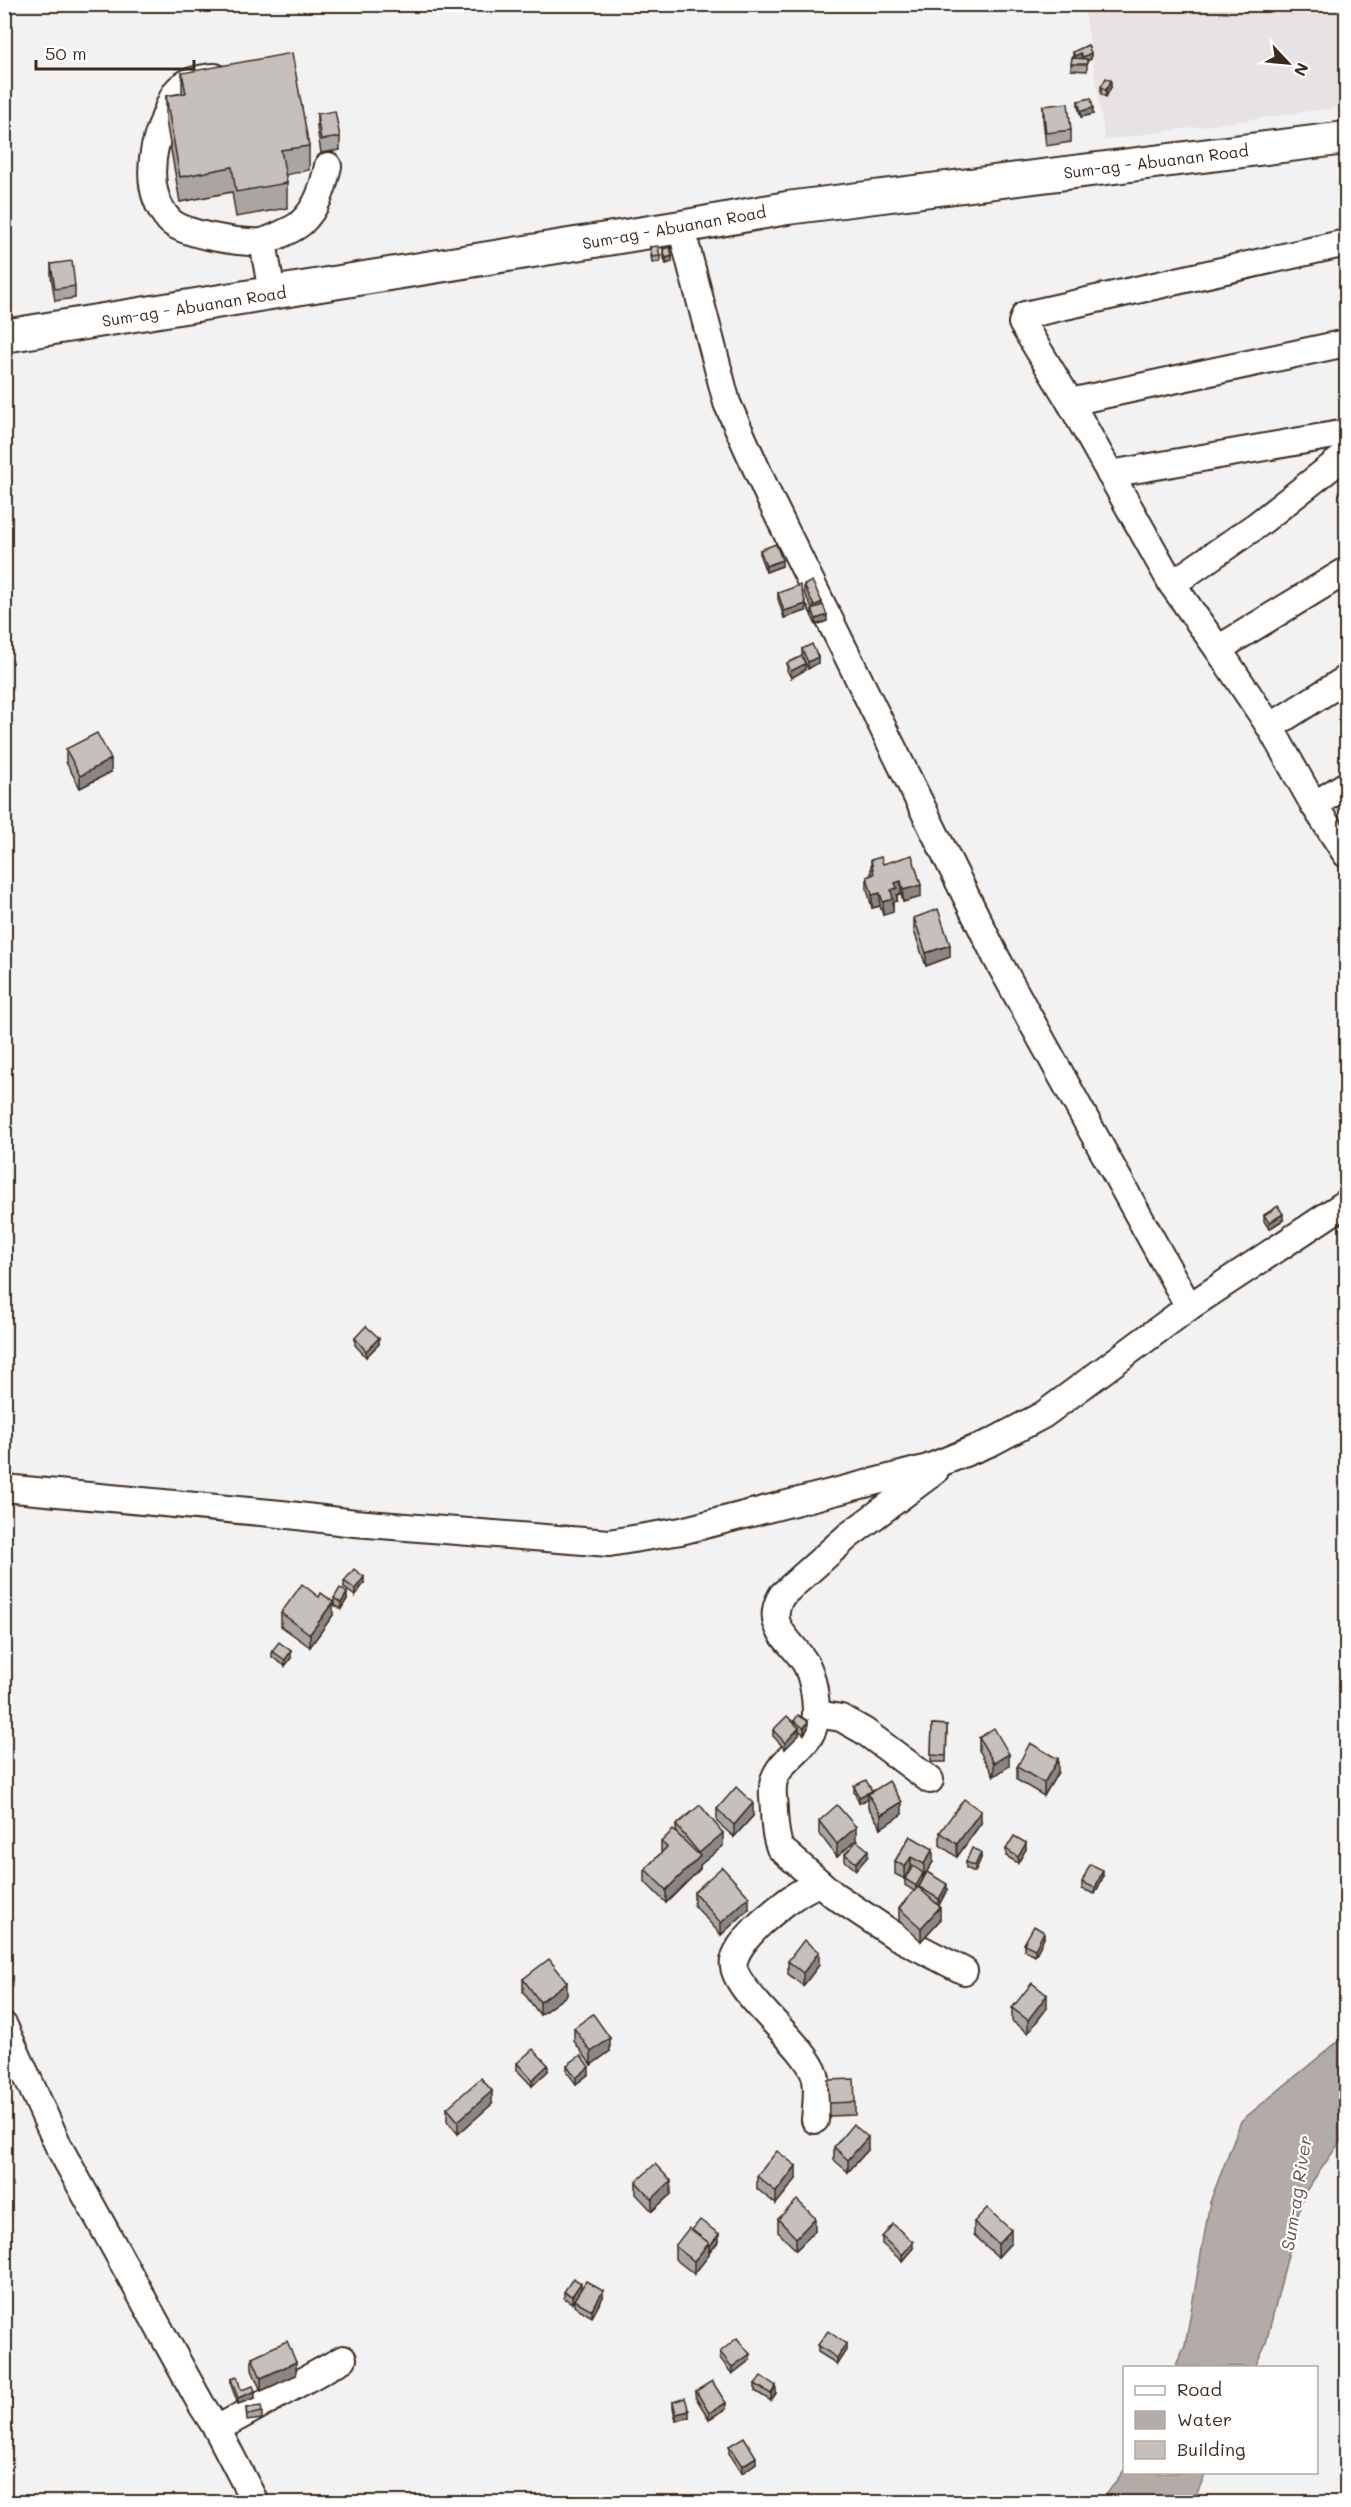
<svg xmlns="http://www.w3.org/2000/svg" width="1351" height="2507" font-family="Mali,sans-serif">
<rect width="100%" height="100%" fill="#f3f2f2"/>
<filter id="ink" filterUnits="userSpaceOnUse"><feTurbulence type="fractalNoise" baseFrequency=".0167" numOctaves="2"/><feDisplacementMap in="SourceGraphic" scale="12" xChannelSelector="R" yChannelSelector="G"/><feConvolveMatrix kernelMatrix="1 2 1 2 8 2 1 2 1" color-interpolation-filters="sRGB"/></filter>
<g filter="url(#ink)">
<polygon fill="#e6e3e2" points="1084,5 1346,5 1346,106 1105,140"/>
<g fill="#b2aba7" stroke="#827770" stroke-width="1.5">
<polygon points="1346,2039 1346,2137 1342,2139 1303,2195 1266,2343 1255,2367 1175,2367 1185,2346 1210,2202 1241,2121 1335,2044"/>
<polygon points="1124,2470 1124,2472 1206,2473 1193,2502 1101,2502"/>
</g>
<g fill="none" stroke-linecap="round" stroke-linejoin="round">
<g stroke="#3b2a1e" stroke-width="30">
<g id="minor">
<path d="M215,77C177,81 176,87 163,122C150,153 145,193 169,220C182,235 241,243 261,242C268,241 296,228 301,223C318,207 323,188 328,166"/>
<polyline points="681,227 727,403 770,499 997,959 1189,1307"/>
<polyline points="263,242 272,293"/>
<polyline points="1346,243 1025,315 1022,323 1070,402 1172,584 1218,649 1270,727 1314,805 1346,854"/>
<polyline points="1070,402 1346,343"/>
<polyline points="1110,474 1346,433"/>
<polyline points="1172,584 1257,525 1346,455"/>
<polyline points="1218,649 1346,571"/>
<polyline points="1270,727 1346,679"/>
<polyline points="1314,805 1346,785"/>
<path d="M935,1471L848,1536L782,1595C762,1628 794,1641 807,1666C813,1679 816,1698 816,1711C817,1747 783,1753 774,1780C771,1791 774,1801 774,1812C775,1825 775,1836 780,1848L834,1895L894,1935L964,1971"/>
<polyline points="4,1488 281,1514 355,1523 609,1543 681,1531 928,1468 992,1442 1043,1415 1189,1307 1346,1203"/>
<polyline points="817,1714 841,1718 864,1731 930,1780"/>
<polyline points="4,2026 59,2147 201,2404 217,2429 255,2502"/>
<path d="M815,2120C816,2106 819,2089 815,2075C805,2043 728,1988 734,1961C737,1947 750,1934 760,1924C778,1908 798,1891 820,1883"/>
<polyline points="217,2429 343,2359"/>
</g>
</g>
<g stroke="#3b2a1e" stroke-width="36">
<polyline id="major" points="4,336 681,227 787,208 1346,138"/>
</g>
<use href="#minor" stroke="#fff" stroke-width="26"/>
<use href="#major" stroke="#fff" stroke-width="32"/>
</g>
<g fill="#aaa5a3" stroke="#3b2a1e" stroke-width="1.5">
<polygon points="1088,45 1091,59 1087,61 1087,71 1071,70 1072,58 1073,59 1073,52"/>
<polygon points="182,73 309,146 309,170 285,175 287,183 287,208 236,217 232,192 180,202 166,121 166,96 182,93"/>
<polygon points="1101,87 1111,87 1106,97 1101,94"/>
<polygon points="1078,101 1093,114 1081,117 1078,107"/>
<polygon points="1043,106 1071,130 1071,142 1046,146 1043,119"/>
<polygon points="317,114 340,137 340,150 321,153 317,127"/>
<polygon points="650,247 660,256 660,262 652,263"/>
<polygon points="663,249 672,262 666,264 663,255"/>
<polygon points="51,264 75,286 75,298 55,301 51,276"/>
<polygon points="760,550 782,566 766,572 760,556"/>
<polygon points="804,585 822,606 827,621 816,625 812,616 812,609 804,592"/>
<polygon points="778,593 806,611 784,618 778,599"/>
<polygon points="802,649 818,663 808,669 802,656"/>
<polygon points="787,663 805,670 791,678 787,670"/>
<polygon points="66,749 111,772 80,788 66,762"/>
<polygon points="871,860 883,864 921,897 903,902 901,893 897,895 897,901 893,902 893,912 883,915 880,906 872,908 867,889 867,877 871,875"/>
<polygon points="914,918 950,957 926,966 914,931"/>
<polygon points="1264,1215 1283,1220 1269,1229 1264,1221"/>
<polygon points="355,1338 379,1344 366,1357 355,1345"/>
<polygon points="344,1581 364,1583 355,1596 344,1588"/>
<polygon points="334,1598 347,1599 341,1609 334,1605"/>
<polygon points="281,1613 333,1615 310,1647 281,1626"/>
<polygon points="272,1651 291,1658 285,1666 272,1657"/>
<polygon points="794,1721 808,1728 804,1734 799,1731 799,1735 785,1749 773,1736 773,1730 794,1723"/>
<polygon points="932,1724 947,1725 946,1762 931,1762"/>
<polygon points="979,1738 1009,1766 994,1776 979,1750"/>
<polygon points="1017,1767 1058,1772 1044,1796 1017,1780"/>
<polygon points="854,1786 872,1792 902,1814 881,1828 868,1807 868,1799 859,1803 854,1792"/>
<polygon points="717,1809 753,1816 734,1837 717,1822"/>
<polygon points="819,1821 856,1840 837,1857 819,1833"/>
<polygon points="981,1823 957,1857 940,1845 940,1832"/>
<polygon points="676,1825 723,1846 700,1865 700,1869 666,1903 645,1882 645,1869 661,1853 661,1842 676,1832"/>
<polygon points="910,1836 933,1862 923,1876 923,1879 918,1887 947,1890 939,1905 936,1903 940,1920 921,1941 899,1921 899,1908 914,1891 905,1885 905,1879 895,1874 895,1861"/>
<polygon points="1006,1849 1026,1849 1018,1863 1006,1856"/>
<polygon points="845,1854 868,1856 856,1870 845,1861"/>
<polygon points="981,1858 975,1872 966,1868 966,1862"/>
<polygon points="1103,1877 1095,1894 1082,1889 1082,1882"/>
<polygon points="694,1892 749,1909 721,1935 694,1905"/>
<polygon points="1044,1938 1035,1956 1024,1950 1024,1944"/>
<polygon points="788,1961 819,1965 803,1986 788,1974"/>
<polygon points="523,1979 567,1995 540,2015 523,1992"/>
<polygon points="1012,2008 1047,2008 1028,2033 1012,2021"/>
<polygon points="574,2028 610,2051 591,2065 574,2041"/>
<polygon points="517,2063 548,2071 532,2086 517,2070"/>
<polygon points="567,2065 589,2074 576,2084 567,2072"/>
<polygon points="828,2080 855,2102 855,2115 829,2116"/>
<polygon points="492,2104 458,2134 447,2121 447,2108"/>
<polygon points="834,2147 868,2150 848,2172 834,2160"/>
<polygon points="757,2176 796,2179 776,2204 757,2189"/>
<polygon points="636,2182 671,2194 652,2211 636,2194"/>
<polygon points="778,2219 815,2231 796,2250 778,2232"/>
<polygon points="974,2222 1011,2243 998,2257 974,2235"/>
<polygon points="692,2230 719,2241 710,2252 709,2252 709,2255 694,2274 675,2259 675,2246"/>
<polygon points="882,2237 913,2248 902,2261 882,2244"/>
<polygon points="581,2289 572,2303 564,2298 564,2292"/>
<polygon points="603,2297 592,2317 574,2306 574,2300"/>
<polygon points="818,2345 846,2350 837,2364 818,2352"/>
<polygon points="720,2352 750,2360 732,2374 720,2358"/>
<polygon points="252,2357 296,2375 261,2391 252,2370"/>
<polygon points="231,2379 241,2390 255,2398 238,2404 231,2385"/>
<polygon points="755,2384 776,2393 771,2401 755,2391"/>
<polygon points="696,2391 726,2409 709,2419 696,2398"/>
<polygon points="673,2402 689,2417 676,2421 673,2408"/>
<polygon points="246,2408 262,2412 262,2419 247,2421"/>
<polygon points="729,2446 756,2463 742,2473 729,2453"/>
</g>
<g fill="#8b8684" stroke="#3b2a1e" stroke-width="1.5">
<polygon points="1081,53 1081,60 1075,63 1075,56"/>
<polygon points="1091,53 1091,59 1083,63 1083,57"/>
<polygon points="1111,81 1111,87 1106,97 1106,90"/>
<polygon points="1093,108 1093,114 1081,117 1081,111"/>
<polygon points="672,256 672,262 666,264 666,258"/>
<polygon points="782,560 782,566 766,572 766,566"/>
<polygon points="822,602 822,608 814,612 814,606"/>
<polygon points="806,604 806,611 784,618 784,611"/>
<polygon points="827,615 827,621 816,625 816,619"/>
<polygon points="818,657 818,663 808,669 808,662"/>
<polygon points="805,664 805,670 791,678 791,671"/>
<polygon points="111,759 111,772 80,788 80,776"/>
<polygon points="901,881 901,893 897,895 897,901 893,902 893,912 883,915 883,902 895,883"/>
<polygon points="921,885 921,897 903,902 903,890"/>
<polygon points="880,893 880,906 872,908 872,895"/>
<polygon points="950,945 950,957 926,966 926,953"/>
<polygon points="1283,1214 1283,1220 1269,1229 1269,1223"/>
<polygon points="379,1338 379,1344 366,1357 366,1351"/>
<polygon points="364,1577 364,1583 355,1596 355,1589"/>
<polygon points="347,1593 347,1599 341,1609 341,1603"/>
<polygon points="333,1602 333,1615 310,1647 310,1634"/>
<polygon points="291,1651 291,1658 285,1666 285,1660"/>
<polygon points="808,1721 808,1728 804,1734 804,1728"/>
<polygon points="799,1728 799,1735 785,1749 785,1743"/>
<polygon points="1009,1754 1009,1766 994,1776 994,1763"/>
<polygon points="1058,1759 1058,1772 1044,1796 1044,1783"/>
<polygon points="872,1791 872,1797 868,1794 868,1799 859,1803 859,1797"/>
<polygon points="902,1802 902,1814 881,1828 881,1815"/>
<polygon points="753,1803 753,1816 734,1837 734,1825"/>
<polygon points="981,1811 981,1823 957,1857 957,1844"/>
<polygon points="856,1827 856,1840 837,1857 837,1844"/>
<polygon points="723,1833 723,1846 700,1865 700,1869 666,1903 666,1890 699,1857 699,1853"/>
<polygon points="1026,1843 1026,1849 1018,1863 1018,1857"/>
<polygon points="933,1849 933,1862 924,1876 924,1864"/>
<polygon points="868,1850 868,1856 856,1870 856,1863"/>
<polygon points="981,1852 981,1858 975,1872 975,1866"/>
<polygon points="911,1857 911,1869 905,1880 905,1867"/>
<polygon points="1103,1870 1103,1877 1095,1894 1095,1888"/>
<polygon points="923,1873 923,1879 916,1892 916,1886"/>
<polygon points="947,1884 947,1890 939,1905 939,1899"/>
<polygon points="749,1897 749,1909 721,1935 721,1923"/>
<polygon points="940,1907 940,1920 921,1941 921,1928"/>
<polygon points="1044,1932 1044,1938 1035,1956 1035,1949"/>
<polygon points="819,1952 819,1965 803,1986 803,1973"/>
<polygon points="567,1982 567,1995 540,2015 540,2002"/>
<polygon points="1047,1995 1047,2008 1028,2033 1028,2020"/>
<polygon points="610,2038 610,2051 591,2065 591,2052"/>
<polygon points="548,2065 548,2071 532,2086 532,2080"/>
<polygon points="589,2067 589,2074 576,2084 576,2078"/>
<polygon points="492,2091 492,2104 458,2134 458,2121"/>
<polygon points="868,2137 868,2150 848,2172 848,2160"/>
<polygon points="796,2166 796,2179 776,2204 776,2192"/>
<polygon points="671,2181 671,2194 652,2211 652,2199"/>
<polygon points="815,2218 815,2231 796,2250 796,2238"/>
<polygon points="1011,2230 1011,2243 998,2257 998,2244"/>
<polygon points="719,2234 719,2241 710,2252 710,2246"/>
<polygon points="913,2242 913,2248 902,2261 902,2255"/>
<polygon points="709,2243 709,2255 694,2274 694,2261"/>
<polygon points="581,2283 581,2289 572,2303 572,2296"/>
<polygon points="603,2291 603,2297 592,2317 592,2310"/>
<polygon points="846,2344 846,2350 837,2364 837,2358"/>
<polygon points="750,2354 750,2360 732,2374 732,2367"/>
<polygon points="296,2362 296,2375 261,2391 261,2378"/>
<polygon points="776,2386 776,2393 771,2401 771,2394"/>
<polygon points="255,2391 255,2398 238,2404 238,2398"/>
<polygon points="726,2403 726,2409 709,2419 709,2413"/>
<polygon points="689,2411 689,2417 676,2421 676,2414"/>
<polygon points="756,2457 756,2463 742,2473 742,2466"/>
</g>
<g fill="#c6c0bd" stroke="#3b2a1e" stroke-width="1.5">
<polygon points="1088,45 1091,53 1083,57 1081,53 1075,56 1073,52"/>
<polygon points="292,53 309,146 281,150 287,183 236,192 232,167 180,177 166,96 186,93 182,73"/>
<polygon points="1072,58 1087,59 1087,64 1071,64"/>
<polygon points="1106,78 1111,81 1106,90 1101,87"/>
<polygon points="1091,98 1093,108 1081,111 1078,101"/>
<polygon points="1068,103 1071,130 1046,133 1043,106"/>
<polygon points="335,111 340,137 321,140 317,114"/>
<polygon points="658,246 660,256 652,257 650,247"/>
<polygon points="670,247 672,256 666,258 663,249"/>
<polygon points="72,261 75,286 55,289 51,264"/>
<polygon points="776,544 782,560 766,566 760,550"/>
<polygon points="812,581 822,602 814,606 804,585"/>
<polygon points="800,585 806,604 784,611 778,593"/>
<polygon points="823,605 827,615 816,619 812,609"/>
<polygon points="812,644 818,657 808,662 802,649"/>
<polygon points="802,656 805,664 791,671 787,663"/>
<polygon points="97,733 111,759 80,776 66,749"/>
<polygon points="912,855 921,885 903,890 901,881 895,883 897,888 891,890 893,899 883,902 880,893 872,895 867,877 874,874 871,860 881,857 883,864"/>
<polygon points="938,909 950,945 926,953 914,918"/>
<polygon points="1278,1206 1283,1214 1269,1223 1264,1215"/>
<polygon points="366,1326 379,1338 366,1351 355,1338"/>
<polygon points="354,1569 364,1577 355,1589 344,1581"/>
<polygon points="302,1584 319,1597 321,1593 333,1602 310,1634 281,1613"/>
<polygon points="340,1588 347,1593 341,1603 334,1598"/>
<polygon points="279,1642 291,1651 285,1660 272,1651"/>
<polygon points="798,1715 808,1721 804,1728 794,1721"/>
<polygon points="787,1716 799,1728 785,1743 773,1730"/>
<polygon points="932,1724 947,1725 946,1756 931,1755"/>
<polygon points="994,1728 1009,1754 994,1763 979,1738"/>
<polygon points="1030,1743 1058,1759 1044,1783 1017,1767"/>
<polygon points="866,1780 872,1791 859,1797 854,1786"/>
<polygon points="889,1781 902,1802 881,1815 868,1794"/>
<polygon points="736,1787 753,1803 734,1825 717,1809"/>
<polygon points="964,1799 981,1811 957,1844 940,1832"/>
<polygon points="700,1805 723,1833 699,1853 676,1825"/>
<polygon points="837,1805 856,1827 837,1844 819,1821"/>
<polygon points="673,1830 700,1856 666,1890 645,1869 667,1847 661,1842"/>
<polygon points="910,1836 933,1849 924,1864 911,1857 905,1867 895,1861"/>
<polygon points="1014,1836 1026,1843 1018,1857 1006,1849"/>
<polygon points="857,1841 868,1850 856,1863 845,1854"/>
<polygon points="972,1848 981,1852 975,1866 966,1862"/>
<polygon points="1090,1864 1103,1870 1095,1888 1082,1882"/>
<polygon points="913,1866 923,1873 916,1886 905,1879"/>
<polygon points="722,1867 749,1897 721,1923 694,1892"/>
<polygon points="927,1872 947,1884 939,1899 919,1887"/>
<polygon points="918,1887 940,1907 921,1928 899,1908"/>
<polygon points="1034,1926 1044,1932 1035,1949 1024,1944"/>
<polygon points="804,1940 819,1952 803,1973 788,1961"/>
<polygon points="549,1959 567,1982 540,2002 523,1979"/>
<polygon points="1032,1983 1047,1995 1028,2020 1012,2008"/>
<polygon points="593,2014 610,2038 591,2052 574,2028"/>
<polygon points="533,2049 548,2065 532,2080 517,2063"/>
<polygon points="581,2055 589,2067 576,2078 567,2065"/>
<polygon points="481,2078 492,2091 458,2121 447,2108"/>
<polygon points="854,2079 855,2102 829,2103 828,2080"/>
<polygon points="853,2124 868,2137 848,2160 834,2147"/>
<polygon points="777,2151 796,2166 776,2192 757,2176"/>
<polygon points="655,2164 671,2181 652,2199 636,2182"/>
<polygon points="797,2200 815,2218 796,2238 778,2219"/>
<polygon points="987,2208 1011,2230 998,2244 974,2222"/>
<polygon points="700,2220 719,2234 710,2246 709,2245 709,2243 692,2230"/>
<polygon points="893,2224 913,2242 902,2255 882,2237"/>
<polygon points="689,2228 709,2243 694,2261 675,2246"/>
<polygon points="573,2278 581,2283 572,2296 564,2292"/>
<polygon points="586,2281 603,2291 592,2310 574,2300"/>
<polygon points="828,2331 846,2344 837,2358 818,2345"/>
<polygon points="737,2338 750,2354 732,2367 720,2352"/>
<polygon points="287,2341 296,2362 261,2378 252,2357"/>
<polygon points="761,2376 776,2386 771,2394 755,2384"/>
<polygon points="237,2377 241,2390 253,2386 255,2391 238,2398 231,2379"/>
<polygon points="712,2381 726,2403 709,2413 696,2391"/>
<polygon points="685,2398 689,2411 676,2414 673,2402"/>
<polygon points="261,2406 262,2412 247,2415 246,2408"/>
<polygon points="744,2437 756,2457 742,2466 729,2446"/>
</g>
</g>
<g text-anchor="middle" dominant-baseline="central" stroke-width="4.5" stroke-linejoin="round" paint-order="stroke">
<g font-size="16" fill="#3b2a1e" stroke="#fff">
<text transform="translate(1156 161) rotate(-7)">Sum-ag - Abuanan Road</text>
<text transform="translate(674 227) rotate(-10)">Sum-ag - Abuanan Road</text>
<text transform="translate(194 306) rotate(-9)">Sum-ag - Abuanan Road</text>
</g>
<g font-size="18" font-style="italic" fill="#65574e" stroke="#fff">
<text transform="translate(1296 2193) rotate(-81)">Sum-ag River</text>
</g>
</g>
<rect width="1351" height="2507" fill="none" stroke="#fff" stroke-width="24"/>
<rect x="12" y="12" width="1327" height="2483" fill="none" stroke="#3b2a1e" stroke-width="2" filter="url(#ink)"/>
<rect x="1123" y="2366" width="195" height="108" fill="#ffffff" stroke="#b1aaa5" stroke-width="1.5"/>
<rect x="1135" y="2386" width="30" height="9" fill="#ffffff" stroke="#b1aaa5" stroke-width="1.5"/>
<text x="1177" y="2396" font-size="18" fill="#3b2a1e">Road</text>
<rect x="1135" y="2411" width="30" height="18" fill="#b2aba7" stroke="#b1aaa5" stroke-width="1.5"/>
<text x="1177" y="2426" font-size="18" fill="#3b2a1e">Water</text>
<rect x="1135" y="2441" width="30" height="18" fill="#c6c0bd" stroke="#b1aaa5" stroke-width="1.5"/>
<text x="1177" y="2456" font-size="18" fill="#3b2a1e">Building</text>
<g transform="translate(1288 63) rotate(116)" stroke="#ffffff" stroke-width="4.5" paint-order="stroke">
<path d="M0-4.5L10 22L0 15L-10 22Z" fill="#3b2a1e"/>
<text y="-9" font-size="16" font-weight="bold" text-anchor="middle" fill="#3b2a1e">N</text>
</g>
<path d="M36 60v9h158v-9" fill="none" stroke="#3b2a1e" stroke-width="3"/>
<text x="45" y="60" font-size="18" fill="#3b2a1e" stroke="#ffffff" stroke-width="4.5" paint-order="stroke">50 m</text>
</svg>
